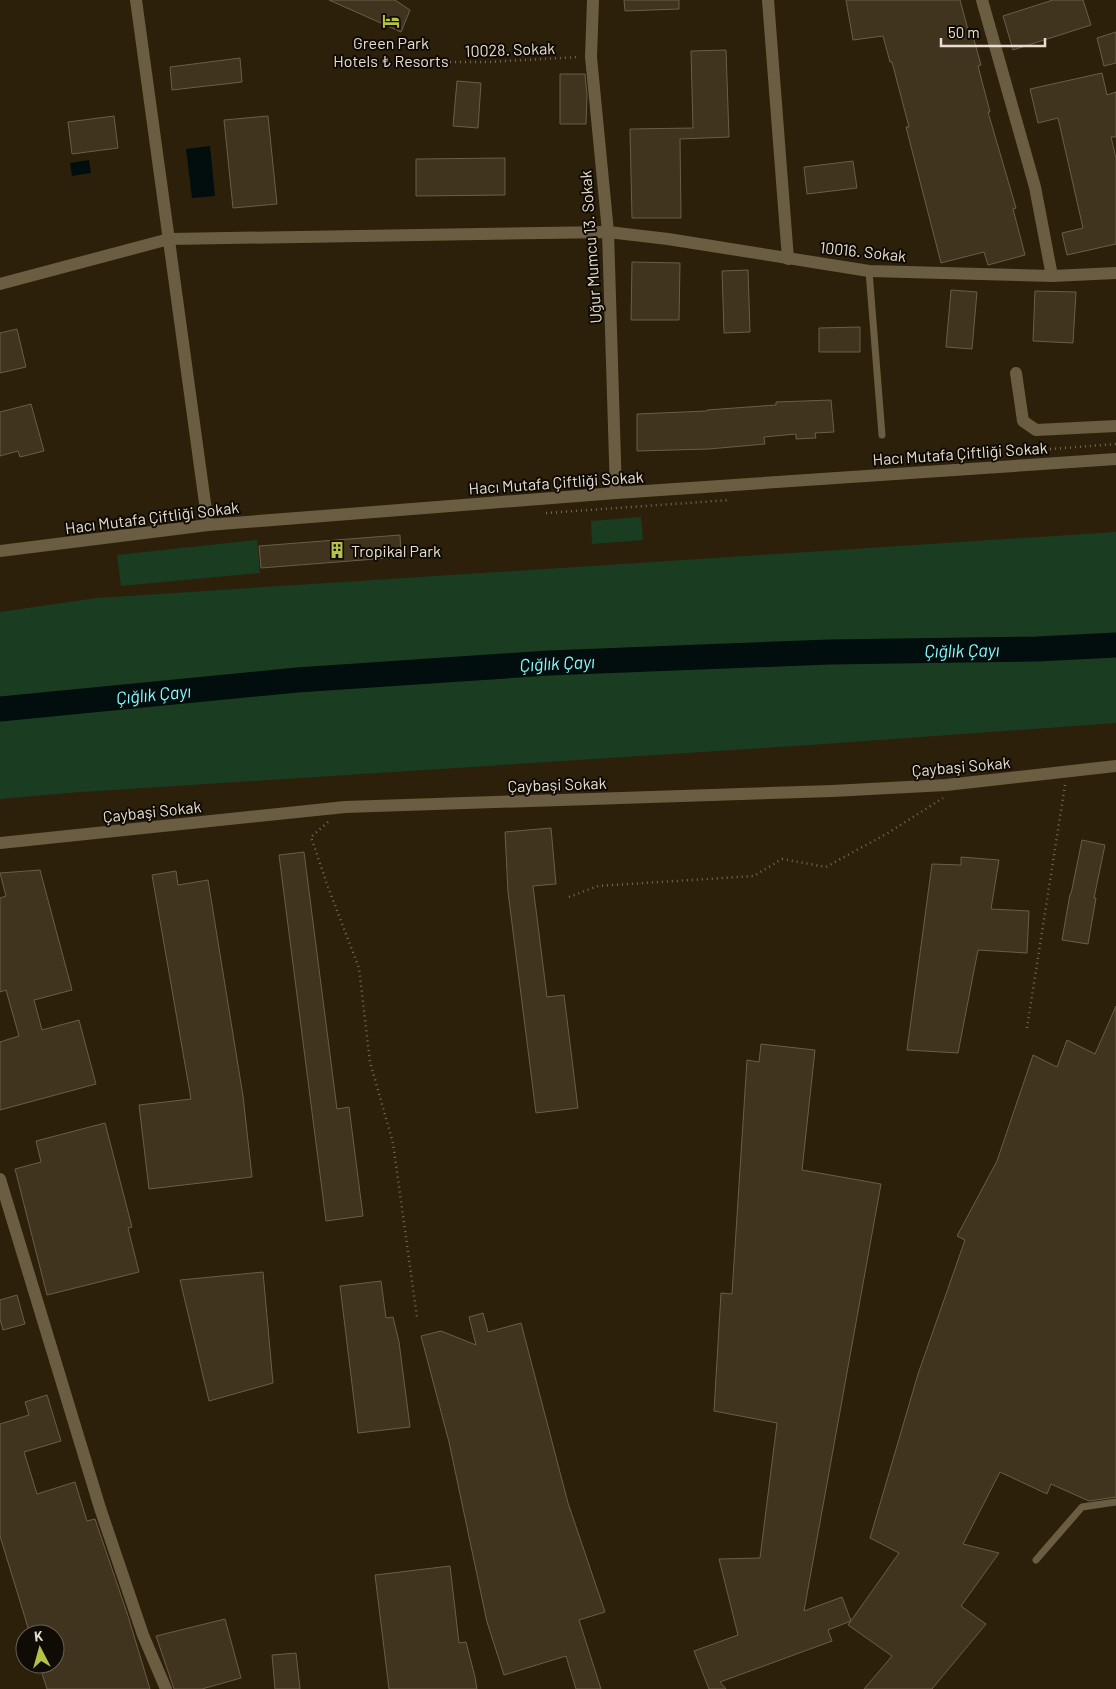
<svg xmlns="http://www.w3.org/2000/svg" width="1116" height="1689" font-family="Barlow,sans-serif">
<rect width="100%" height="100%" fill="#2c200a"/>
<g fill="#1a3d22">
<polygon points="641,517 643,540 592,544 591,521"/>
<polygon points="1116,532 1116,723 810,745 67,793 0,799 0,612 97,598"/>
<polygon points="257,540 260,573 121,586 117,555"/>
</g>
<g fill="#020d0d">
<polygon points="210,146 215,196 192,198 186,149"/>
<polygon points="89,160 91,173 72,176 70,163"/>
</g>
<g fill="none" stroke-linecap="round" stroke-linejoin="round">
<path stroke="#020d0d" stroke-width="25" id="s1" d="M0,709L297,680L549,663L829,652L1037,649L1116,645"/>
</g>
<g fill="#41341f" stroke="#6b5d46">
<polygon points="329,0 395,0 410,10 401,32"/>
<polygon points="624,0 679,0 679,9 625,11"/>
<polygon points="846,0 960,0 970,37 973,36 981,65 978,66 990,112 988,112 1016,208 1013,209 1025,255 988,265 984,252 941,263 906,127 909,127 892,62 890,62 883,36 853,40"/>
<polygon points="1053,0 1083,0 1091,25 1013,50 1003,16"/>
<polygon points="1116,32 1116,63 1104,66 1097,38"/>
<polygon points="726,50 729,137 680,139 681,218 632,218 630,129 693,128 691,51"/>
<polygon points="240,58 242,82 172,90 170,67"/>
<polygon points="1102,73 1107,95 1116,92 1116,137 1111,137 1116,158 1116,244 1067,255 1062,233 1083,228 1058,118 1038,123 1030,89"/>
<polygon points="560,74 585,74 587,95 586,124 560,124"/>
<polygon points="457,81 481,83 478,128 453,126"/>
<polygon points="114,116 118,148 72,154 68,122"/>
<polygon points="268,116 277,204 233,208 224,120"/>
<polygon points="505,158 505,195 416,196 416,159"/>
<polygon points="853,161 857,188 807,194 804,167"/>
<polygon points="632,262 680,263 679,320 631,320"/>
<polygon points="748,270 750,332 724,333 722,271"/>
<polygon points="951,290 977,292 972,349 946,347"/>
<polygon points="1035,291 1076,292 1073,343 1033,341"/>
<polygon points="860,327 860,352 819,352 819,328"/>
<polygon points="17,329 26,367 0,373 0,333"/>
<polygon points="831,400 834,432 815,433 816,438 796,439 796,434 764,437 765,444 709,449 637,451 637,414 707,411 707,410 776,405 776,402"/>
<polygon points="31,404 44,451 20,457 18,451 0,456 0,412"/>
<polygon points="400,535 401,557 261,568 259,546"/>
<polygon points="551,828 556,884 533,886 547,997 564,995 578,1108 536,1113 508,892 505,832"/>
<polygon points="1082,840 1105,845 1094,898 1096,898 1088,944 1062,940 1070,894 1071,894"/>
<polygon points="304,852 337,1109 349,1107 363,1216 326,1221 279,855"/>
<polygon points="961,857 999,860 991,909 1029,911 1027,953 978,950 958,1053 907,1050 932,864 961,865"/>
<polygon points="40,870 72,990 34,1000 42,1030 79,1020 96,1084 0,1110 0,1042 19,1036 6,990 0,992 0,898 6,896 0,873"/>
<polygon points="176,871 178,885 208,880 243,1096 252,1177 149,1189 139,1105 191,1099 152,875"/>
<polygon points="1116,1006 1116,1497 1089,1501 1051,1484 1047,1494 1000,1472 963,1544 999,1553 961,1606 986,1624 932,1689 864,1689 892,1656 848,1625 899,1553 870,1538 918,1374 965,1240 957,1236 997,1161 1033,1055 1057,1067 1067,1040 1095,1054"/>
<polygon points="761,1044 815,1050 802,1170 881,1184 804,1611 842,1597 851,1621 828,1630 832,1641 720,1682 726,1689 709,1689 694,1651 738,1635 719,1559 760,1558 777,1423 714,1411 721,1293 732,1294 747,1060 759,1062"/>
<polygon points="105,1123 132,1227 128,1228 139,1272 47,1295 15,1169 41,1162 36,1141"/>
<polygon points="263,1272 273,1383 209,1401 180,1280"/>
<polygon points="381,1281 386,1318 393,1317 399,1342 410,1427 358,1433 340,1286"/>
<polygon points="17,1295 25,1324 3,1330 0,1319 0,1300"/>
<polygon points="483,1313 488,1332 521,1323 568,1503 605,1612 579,1620 601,1689 576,1689 566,1656 504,1675 487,1622 449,1442 421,1336 441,1331 476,1345 469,1317"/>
<polygon points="47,1395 61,1441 24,1452 37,1494 75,1482 87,1521 95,1519 128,1616 150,1689 47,1689 39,1664 55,1664 55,1634 30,1634 0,1536 0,1424 29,1415 25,1402"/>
<polygon points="450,1566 459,1643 466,1642 475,1677 477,1689 389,1689 375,1575"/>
<polygon points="225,1619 241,1678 202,1689 174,1689 156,1636"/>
<polygon points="296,1653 300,1689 275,1689 272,1655"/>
</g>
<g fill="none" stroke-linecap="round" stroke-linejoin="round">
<g stroke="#756a58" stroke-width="2.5" stroke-dasharray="1 4" stroke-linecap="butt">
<polyline points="430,62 489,62 578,57"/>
<polyline points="1050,449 1116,444"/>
<polyline points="546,513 730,500"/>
<polyline points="328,822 311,837 328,887 359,968 370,1062 393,1143 417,1317"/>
<polyline points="569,897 598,886 754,876 782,859 826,867 888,833 943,798"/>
<polyline points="1027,1028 1065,785"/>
</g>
<g stroke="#6b5d42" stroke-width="7">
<polyline points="869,271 882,435"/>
<polyline points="1036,1560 1082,1507 1116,1502"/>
</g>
<g stroke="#6b5d42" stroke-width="12">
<polyline points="136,0 208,525"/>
<polyline points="593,0 591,57 608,232 616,493"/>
<polyline points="768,0 788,259"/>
<polyline points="982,0 1035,187 1052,276"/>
<polyline points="0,284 169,239 608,232 668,239 869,271 1052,276 1116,273"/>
<polyline points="1016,373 1023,421 1036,430 1116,426"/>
<polyline points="0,843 345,807 832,791 946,785 1116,766"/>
<polyline points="0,1179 100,1508 143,1635 166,1689"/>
</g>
<polyline stroke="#6b5d42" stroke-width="12" points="0,551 208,525 616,493 1116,459"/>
</g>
<defs>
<g id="hotel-bare" transform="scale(1.35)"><path d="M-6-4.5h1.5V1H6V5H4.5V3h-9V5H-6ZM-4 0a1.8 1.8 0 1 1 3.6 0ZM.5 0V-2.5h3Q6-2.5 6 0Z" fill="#b6c148" stroke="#100b04" stroke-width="2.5" paint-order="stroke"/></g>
<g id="building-bare" transform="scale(1.35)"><path d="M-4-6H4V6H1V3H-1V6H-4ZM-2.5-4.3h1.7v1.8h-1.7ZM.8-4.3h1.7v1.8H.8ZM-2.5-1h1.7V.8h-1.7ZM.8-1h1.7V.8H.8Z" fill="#b6c148" stroke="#100b04" stroke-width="2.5" paint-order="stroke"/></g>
</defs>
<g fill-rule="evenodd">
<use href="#hotel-bare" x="391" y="21"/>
<use href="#building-bare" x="337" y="550"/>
</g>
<g text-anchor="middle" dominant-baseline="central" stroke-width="4" stroke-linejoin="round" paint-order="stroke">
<g font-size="16" fill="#e6ded1" stroke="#100b04">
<text x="391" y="42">Green Park<tspan x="391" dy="18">Hotels ₺ Resorts</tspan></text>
<text x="351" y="550" text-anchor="start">Tropikal Park</text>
</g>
<g font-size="16" fill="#e6ded1" stroke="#100b04">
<text transform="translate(510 49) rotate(-2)">10028. Sokak</text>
<text transform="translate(590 247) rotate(-94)">Uğur Mumcu 13. Sokak</text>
<text transform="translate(863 251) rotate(6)">10016. Sokak</text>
<text transform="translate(960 453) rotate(-4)">Hacı Mutafa Çiftliği Sokak</text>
<text transform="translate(556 482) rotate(-4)">Hacı Mutafa Çiftliği Sokak</text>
<text transform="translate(152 517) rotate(-7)">Hacı Mutafa Çiftliği Sokak</text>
<text transform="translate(961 766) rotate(-5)">Çaybaşi Sokak</text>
<text transform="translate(557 784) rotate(-2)">Çaybaşi Sokak</text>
<text transform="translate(152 811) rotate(-6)">Çaybaşi Sokak</text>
</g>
<g font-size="18" font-style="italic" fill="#8afafe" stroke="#100b04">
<text stroke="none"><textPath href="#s1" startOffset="964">Çığlık Çayı</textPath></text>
<text stroke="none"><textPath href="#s1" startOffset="559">Çığlık Çayı</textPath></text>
<text stroke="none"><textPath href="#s1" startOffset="154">Çığlık Çayı</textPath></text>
</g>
</g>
<g transform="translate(40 1649) rotate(354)"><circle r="24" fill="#100b04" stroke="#665f56"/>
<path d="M0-4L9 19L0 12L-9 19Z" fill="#b6c148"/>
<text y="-8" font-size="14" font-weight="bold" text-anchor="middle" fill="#e6ded1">K</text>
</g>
<path d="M941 38v8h104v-8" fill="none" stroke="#e6ded1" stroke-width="2.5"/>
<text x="948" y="38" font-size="15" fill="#e6ded1" stroke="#100b04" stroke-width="4" paint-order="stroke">50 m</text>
</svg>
